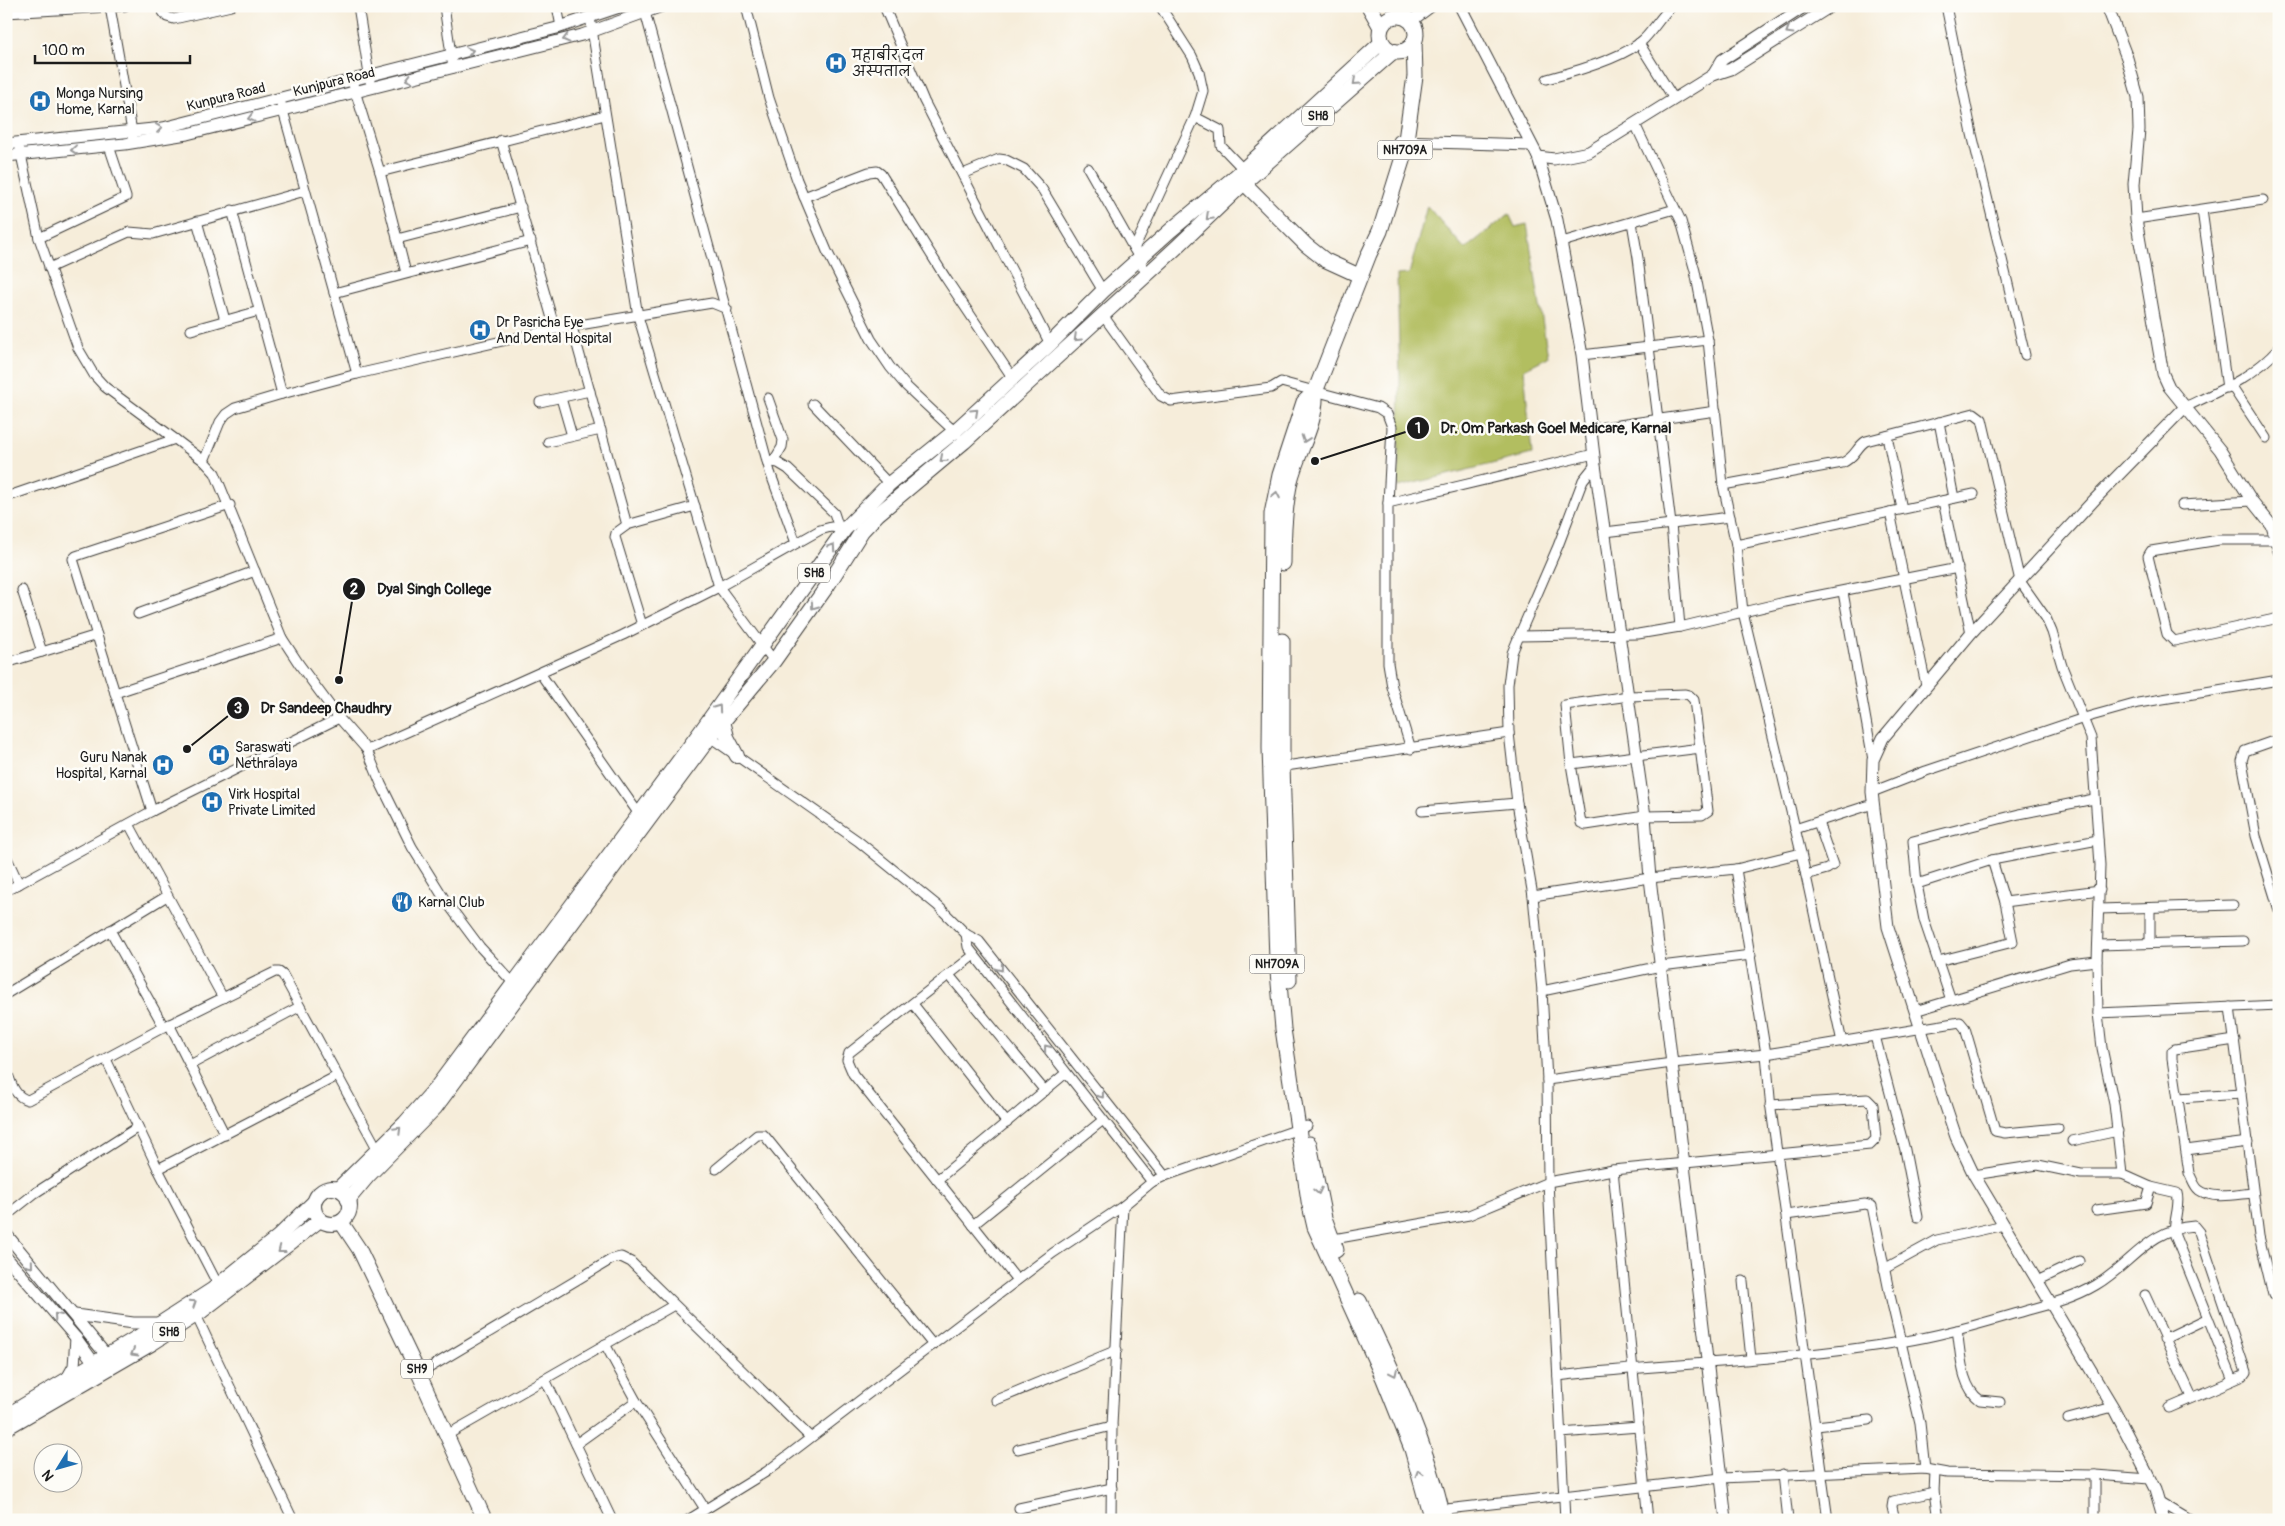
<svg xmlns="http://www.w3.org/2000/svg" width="2285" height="1526" font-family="Pangolin,'Playpen Sans Deva',sans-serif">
<rect width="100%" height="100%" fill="#fdfcf7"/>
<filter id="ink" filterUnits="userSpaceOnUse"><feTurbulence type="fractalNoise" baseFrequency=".02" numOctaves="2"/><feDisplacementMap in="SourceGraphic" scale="10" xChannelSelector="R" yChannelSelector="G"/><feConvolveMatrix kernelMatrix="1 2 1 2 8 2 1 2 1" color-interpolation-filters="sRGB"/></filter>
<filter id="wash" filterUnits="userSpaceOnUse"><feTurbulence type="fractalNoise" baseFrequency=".0096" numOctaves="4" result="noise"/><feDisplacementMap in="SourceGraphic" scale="20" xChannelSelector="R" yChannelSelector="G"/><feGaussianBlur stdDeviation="1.12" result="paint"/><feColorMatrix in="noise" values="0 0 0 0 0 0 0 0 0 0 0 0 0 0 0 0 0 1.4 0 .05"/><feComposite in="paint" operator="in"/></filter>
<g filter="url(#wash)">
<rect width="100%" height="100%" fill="#f6edda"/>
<polygon fill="#b2be60" stroke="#676d3e" points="1427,206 1465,249 1509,214 1515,227 1527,224 1548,357 1524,369 1532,454 1398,487 1400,379 1397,275 1409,274"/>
</g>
<g filter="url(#ink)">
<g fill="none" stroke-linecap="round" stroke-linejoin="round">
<g stroke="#3d3b38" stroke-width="11">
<g id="minor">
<polyline points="163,6 163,12 167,17 174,19 231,6"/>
<polyline points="358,6 370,81"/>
<polyline points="444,6 453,68"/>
<polyline points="557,6 561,27"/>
<polyline points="746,6 769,98 797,180 827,251 871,339 890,367 906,386 957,434"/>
<polyline points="884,6 924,101 1050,344"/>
<polyline points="1946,6 1972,134 2025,355"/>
<polyline points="110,7 133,137"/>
<polyline points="645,12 770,472 796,543"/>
<polyline points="6,13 125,6"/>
<polyline points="590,17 638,316 719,587 774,661"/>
<polyline points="1639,43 1674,99"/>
<path d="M1547,79C1574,72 1625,58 1644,39C1654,29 1661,16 1672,6"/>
<polyline points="352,81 380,172 406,273"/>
<polyline points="280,100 357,374"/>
<polyline points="1195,117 1220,130 1221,146 1243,169"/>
<polyline points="1635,124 1681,221 1695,271 1708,340 1723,485 1736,545 1743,612 1801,853 1842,1042"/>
<polyline points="501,140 555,329"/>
<polyline points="20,150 39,238 78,348 94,375 105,387 175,439 204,461 215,473 282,638 299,664 339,718 367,750 381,784 412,847 445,900 480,947 516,986"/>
<polyline points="1088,168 1139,258 1146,274"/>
<polyline points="380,172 605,115"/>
<polyline points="963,174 999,159 1006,160 1024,169 1042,189 1103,291"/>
<polyline points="804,197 869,172 877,171 881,174 945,277 1012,377"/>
<polyline points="232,210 282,394"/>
<polyline points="2202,210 2227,388"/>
<polyline points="2136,219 2263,200"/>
<polyline points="197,221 225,320"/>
<polyline points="1632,222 1638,258 1671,524 1680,627"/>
<polyline points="39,238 126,197 109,146"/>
<polyline points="397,239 521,207"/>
<polyline points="1562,242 1675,209"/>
<polyline points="1134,249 1195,117 1203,91 1199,72 1192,56 1160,6"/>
<polyline points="49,268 129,232 153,234 305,191"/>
<polyline points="334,293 531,241"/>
<polyline points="1102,314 1161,396 1171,401 1271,388 1281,382 1378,408 1387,414 1392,427 1388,503 1388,663 1392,687 1411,749"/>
<polyline points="572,327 627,525"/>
<polyline points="191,330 259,311"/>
<polyline points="1582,355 1708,340"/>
<polyline points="2231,385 2266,438"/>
<polyline points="561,398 572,436"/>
<polyline points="768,398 783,440 782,447 773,462"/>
<polyline points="540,402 590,391"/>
<polyline points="813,404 889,484"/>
<path d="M2185,407C2219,391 2254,377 2279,348"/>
<polyline points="1939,422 1954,498"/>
<polyline points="1591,429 1716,411"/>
<polyline points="1887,436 1902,509"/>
<polyline points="548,442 601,430"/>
<polyline points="204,461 220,422 226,414 235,408 282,394 357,374 555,329 712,303 727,309"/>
<polyline points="767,461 778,463 788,469 834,513 839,528"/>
<path d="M1723,485L1842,463C1856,457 1856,447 1866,441L1974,413L1982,419L2020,581L2046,618L2052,632L2062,666L2091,738L2100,865L2097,961L2098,1013L2102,1048L2114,1104L2122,1174"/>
<polyline points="6,497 175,439"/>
<polyline points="1943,501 1971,633"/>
<polyline points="1388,503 1594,454"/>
<polyline points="2182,505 2252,501"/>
<polyline points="1890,512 1926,685"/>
<polyline points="1605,532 1730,517"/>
<polyline points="2277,540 2219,540 2151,551 2148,556 2167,634 2174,641 2279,618"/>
<polyline points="1736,545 1974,494"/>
<polyline points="22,590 42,652"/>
<polyline points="1843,592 1873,760"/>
<polyline points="138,614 255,571"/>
<polyline points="642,625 615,537 616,533 627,525 695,506"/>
<polyline points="1519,636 1638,634 1680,627 1785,602 1958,568"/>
<polyline points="6,663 97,635"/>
<polyline points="540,673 641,817"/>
<polyline points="115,693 282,638"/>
<polygon points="1685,694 1689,695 1694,700 1708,811 1702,815 1645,816 1586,825 1581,823 1571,764 1565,705 1629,696"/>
<polyline points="707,735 858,841 938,906 966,934 979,941 1165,1176"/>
<polyline points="2279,739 2245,751 2242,761 2256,836 2279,910"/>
<polyline points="367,750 623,635 719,587 820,530 831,527 845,529"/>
<polyline points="1571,764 1701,748"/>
<polyline points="1279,767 1509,733"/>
<polyline points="1872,792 1926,771 2084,718 2138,703 2279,680"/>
<polyline points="152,811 73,559 76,556 230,505"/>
<polyline points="1422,811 1517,803"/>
<polyline points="129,824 223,998"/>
<polyline points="1795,829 1873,804"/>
<polyline points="6,856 19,884"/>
<polyline points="1736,869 1766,1054 1771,1109 1828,1520"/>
<polyline points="1806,875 1827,869 1833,865 1818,822"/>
<polyline points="1917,884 1992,860 2098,840"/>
<polyline points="6,891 152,811 339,718"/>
<polyline points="1533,896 1650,878 1736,869 1801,853"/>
<polyline points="2005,902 2100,890"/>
<polyline points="2099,909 2233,905"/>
<polyline points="2150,909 2150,943"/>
<polyline points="110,930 164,1027"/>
<polyline points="966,934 968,947 1152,1182"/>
<polyline points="2098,945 2243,941"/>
<polyline points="974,955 849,1053 847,1060 853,1074 1017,1280"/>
<polyline points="1938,961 2013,942 2005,902 1992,860"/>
<polyline points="949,975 1045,1091"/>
<polyline points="1542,991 1661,966 1751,955"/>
<polyline points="6,994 167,896"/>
<polyline points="1951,1000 1924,920 1917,884 1913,841 2019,814 2094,799"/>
<polyline points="913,1004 1007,1123"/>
<polyline points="2230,1007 2259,1236 2273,1295"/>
<polyline points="1915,1011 2070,964 2097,961"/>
<polyline points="2098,1013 2279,1005"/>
<polyline points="169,1024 225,1135"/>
<polyline points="1875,1036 1905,1150 1918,1217"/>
<path d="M2235,1040L2175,1049L2172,1051V1059L2189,1173C2192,1178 2194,1186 2199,1190C2213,1200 2237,1194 2253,1193"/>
<polyline points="106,1059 158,1169 218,1285"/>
<polyline points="190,1065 299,1007"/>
<path d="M6,1069C11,1082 14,1097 28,1100L164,1027L275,972H279L283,975L378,1150"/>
<polyline points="1547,1080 1672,1063 1766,1054 1960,1022 1965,1028 1995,1131 2005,1133 2058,1128"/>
<polyline points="2178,1098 2241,1094"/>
<polyline points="2072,1141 2118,1131"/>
<polyline points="2186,1150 2248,1142"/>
<polyline points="158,1169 337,1076"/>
<polyline points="716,1169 757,1135 764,1135 933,1345"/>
<polyline points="1613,1170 1648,1520"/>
<path d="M1974,1175L2038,1165L2081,1174H2122L2151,1187L2177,1193C2181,1206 2172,1222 2175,1236L2233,1380"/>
<polyline points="937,1180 1066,1073"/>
<polyline points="2096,1210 2146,1203 2151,1187"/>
<polyline points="1786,1215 1865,1204 1872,1206 1889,1291 1920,1423 1925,1469"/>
<polyline points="6,1216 35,1193 138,1127"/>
<polyline points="973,1225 1103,1120"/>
<polyline points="1328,1240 1469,1215 1548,1182 1613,1170 1870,1145 1876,1139 1873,1105 1867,1099 1770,1105"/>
<polyline points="1884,1269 1937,1240 2004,1225"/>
<polyline points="1743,1281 1751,1359"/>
<polyline points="2037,1281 2079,1261"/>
<polyline points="2145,1295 2192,1397"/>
<polyline points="196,1315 293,1520"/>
<path d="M1957,1330C1961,1352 1960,1386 1980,1400L2000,1402"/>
<polyline points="2164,1339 2208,1318"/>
<polyline points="419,1374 612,1259 621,1257 631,1262 810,1437"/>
<path d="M1558,1376C1672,1363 1787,1361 1900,1342C1945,1335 1989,1321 2032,1309C2054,1303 2076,1297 2096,1285C2132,1264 2148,1229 2194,1226L2199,1232L2246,1372L2243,1376L2169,1408"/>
<polyline points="545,1379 612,1520"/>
<polyline points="996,1400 1117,1350"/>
<polyline points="636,1401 705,1509"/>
<polyline points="2068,1419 2113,1407"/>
<polyline points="1816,1426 1869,1420"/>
<polyline points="1561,1433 1639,1427"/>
<polyline points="447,1435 674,1305"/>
<polyline points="576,1444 636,1401 605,1344"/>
<polyline points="1018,1449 1112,1426"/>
<polyline points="1935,1472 1934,1492 1938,1520"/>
<polyline points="1783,1474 1788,1520"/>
<polyline points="2095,1475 2095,1520"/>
<polyline points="2160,1502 2190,1520"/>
<polyline points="1019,1508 1112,1488"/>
<polyline points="1438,1510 1721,1478 1925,1469 1947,1473 2095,1475 2150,1479"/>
<polyline points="688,1520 766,1472 1053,1253 1123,1206 1152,1182 1165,1176 1307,1126"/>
<polyline points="1111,1520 1112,1426 1123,1206"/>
<polyline points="1565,1520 1548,1182 1547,1080 1542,991 1533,896 1517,803 1509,733 1508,685 1512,653 1519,636 1558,546 1583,480 1595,465"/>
<polyline points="1895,1520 1892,1507 1893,1501 1934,1492"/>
</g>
</g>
<g stroke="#3d3b38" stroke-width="13">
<g id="tertiary">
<polyline points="1460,6 1538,157 1557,220 1582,355 1595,465 1645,816 1650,878 1726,1520"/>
<polyline points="2107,6 2127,58 2138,97 2139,130 2134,184 2136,219 2163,374 2169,387 2220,450 2252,501 2272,526 2279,551"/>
<polyline points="1411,21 1431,6"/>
<polyline points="1713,75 1722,60 1805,6"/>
<polyline points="1399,141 1530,145"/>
<polyline points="6,144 163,128 557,28 622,6"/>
<polyline points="6,156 125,144 187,134 582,35 662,6"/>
<polyline points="1538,157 1554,159 1589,152 1713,75 1731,69 1831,6"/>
<polyline points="6,1234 107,1356 107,1368 94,1363 76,1338 6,1257"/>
<polyline points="75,1315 133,1323 161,1323"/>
<polyline points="66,1380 74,1366 76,1338"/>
<polyline points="2164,1520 2155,1489 2113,1407 1974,1175 1956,1137 1943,1098 1888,927 1872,792 1873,760 1883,738 1971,633 2096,498 2185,407"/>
</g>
</g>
<g stroke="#3d3b38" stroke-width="16">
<g id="primary">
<polyline points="1244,183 1306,245 1325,260 1360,276"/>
<polyline points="723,721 727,737 737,756"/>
<circle cx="332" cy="1206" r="18"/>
<polyline points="338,1189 405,1123 436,1088 701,731 845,529 889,484 955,431 1050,344 1103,291 1171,230 1236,176 1382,42"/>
<polyline points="348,1200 368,1176 435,1108 710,737 774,661 828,585 862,531 878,514 964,442 1177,247 1244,183 1394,51"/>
<polyline points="341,1222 359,1249 419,1374 485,1520"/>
<polyline points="6,1416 161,1323 212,1290 278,1237 314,1202"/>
<polyline points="6,1428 151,1344 202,1311 320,1220"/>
</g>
</g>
<g stroke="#3d3b38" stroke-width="17">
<g id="trunk">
<polyline points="1369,6 1381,27"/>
<circle cx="1398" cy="34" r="18"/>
<polyline points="1414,41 1415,76 1404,154 1380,231 1369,254 1315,392 1304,402 1280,475 1272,514 1270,748 1277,960 1283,1029 1309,1201 1315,1227 1384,1379 1412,1449 1432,1520"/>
<path d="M1283,563C1283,535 1284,509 1290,481C1297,452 1317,423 1315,392"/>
<polyline points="1282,641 1282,766 1289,980"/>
<polyline points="1309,1144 1324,1218 1336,1250"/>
<path d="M1359,1301C1395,1375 1425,1440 1444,1520"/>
</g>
</g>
<use href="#minor" stroke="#fff" stroke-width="9"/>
<use href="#tertiary" stroke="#fff" stroke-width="11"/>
<use href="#primary" stroke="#fff" stroke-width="14"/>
<use href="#trunk" stroke="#fff" stroke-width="15"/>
</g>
<defs><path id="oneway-chevron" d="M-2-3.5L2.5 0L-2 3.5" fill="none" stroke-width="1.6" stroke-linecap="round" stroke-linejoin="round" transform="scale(1.25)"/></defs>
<g stroke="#999">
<use href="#oneway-chevron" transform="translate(1789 31) rotate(149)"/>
<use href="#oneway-chevron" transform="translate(566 39) rotate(166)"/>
<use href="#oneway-chevron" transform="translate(470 51) rotate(-14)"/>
<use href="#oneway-chevron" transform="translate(409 79) rotate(166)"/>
<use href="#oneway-chevron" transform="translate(1356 82) rotate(138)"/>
<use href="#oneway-chevron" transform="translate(251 118) rotate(166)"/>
<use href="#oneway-chevron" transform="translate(159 128) rotate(-8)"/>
<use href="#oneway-chevron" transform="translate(74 150) rotate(174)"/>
<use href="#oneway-chevron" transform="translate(1209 217) rotate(136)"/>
<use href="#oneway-chevron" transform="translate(1077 338) rotate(136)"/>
<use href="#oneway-chevron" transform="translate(975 412) rotate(-43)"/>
<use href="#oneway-chevron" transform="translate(1305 439) rotate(109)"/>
<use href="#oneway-chevron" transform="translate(943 459) rotate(140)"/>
<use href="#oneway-chevron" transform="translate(1276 495) rotate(-79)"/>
<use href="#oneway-chevron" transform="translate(832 547) rotate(-55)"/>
<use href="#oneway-chevron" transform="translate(814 606) rotate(126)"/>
<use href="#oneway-chevron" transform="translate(718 708) rotate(-55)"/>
<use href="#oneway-chevron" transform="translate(1000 968) rotate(52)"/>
<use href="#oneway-chevron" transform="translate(1047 1048) rotate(-128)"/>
<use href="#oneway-chevron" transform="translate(1101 1095) rotate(52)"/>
<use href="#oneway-chevron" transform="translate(398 1130) rotate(-45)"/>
<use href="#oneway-chevron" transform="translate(1318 1191) rotate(78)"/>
<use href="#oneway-chevron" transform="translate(281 1250) rotate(142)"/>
<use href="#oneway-chevron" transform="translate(30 1265) rotate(51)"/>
<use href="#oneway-chevron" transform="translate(193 1303) rotate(-33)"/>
<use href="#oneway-chevron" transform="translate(57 1316) rotate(-131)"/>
<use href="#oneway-chevron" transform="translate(134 1353) rotate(151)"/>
<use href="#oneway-chevron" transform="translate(1394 1373) rotate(65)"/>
<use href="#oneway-chevron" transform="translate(1419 1473) rotate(-106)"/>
</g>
</g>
<defs>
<g id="hospital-disc" transform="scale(1.125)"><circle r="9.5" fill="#1f6fb2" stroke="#fdfcf7"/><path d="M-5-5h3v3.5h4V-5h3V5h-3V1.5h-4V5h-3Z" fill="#fff"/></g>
<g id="restaurant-disc" transform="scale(1.125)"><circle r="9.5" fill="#1f6fb2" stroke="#fdfcf7"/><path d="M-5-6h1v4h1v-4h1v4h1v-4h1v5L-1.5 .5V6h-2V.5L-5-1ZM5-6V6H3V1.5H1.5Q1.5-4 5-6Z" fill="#fff"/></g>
</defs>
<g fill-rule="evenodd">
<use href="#hospital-disc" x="836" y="63"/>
<use href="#hospital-disc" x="40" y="101"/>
<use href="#hospital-disc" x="480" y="330"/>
<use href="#hospital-disc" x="219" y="755"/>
<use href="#hospital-disc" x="163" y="765"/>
<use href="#hospital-disc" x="212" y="802"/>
<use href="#restaurant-disc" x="402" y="902"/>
</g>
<g text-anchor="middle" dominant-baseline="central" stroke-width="5" stroke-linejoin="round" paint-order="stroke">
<g fill="#fdfcf7" stroke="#605f5e" stroke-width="1">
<rect x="1302" y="106.5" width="32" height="19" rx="4"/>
<rect x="1377.5" y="140.5" width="55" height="19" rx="4"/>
<rect x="798" y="563.5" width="32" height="19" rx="4"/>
<rect x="1249.5" y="954.5" width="55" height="19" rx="4"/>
<rect x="153" y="1322.5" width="32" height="19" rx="4"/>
<rect x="401" y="1359.5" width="32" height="19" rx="4"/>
</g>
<g font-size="12" font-weight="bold" fill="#1c1c1c">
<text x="1318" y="116">SH8</text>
<text x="1405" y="150">NH709A</text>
<text x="814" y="573">SH8</text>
<text x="1277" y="964">NH709A</text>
<text x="169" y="1332">SH8</text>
<text x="417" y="1369">SH9</text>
</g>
<g font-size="14" fill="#1c1c1c" stroke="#fdfcf7" text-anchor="start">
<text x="852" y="55">महाबीर दल<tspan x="852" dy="16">अस्पताल</tspan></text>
<text x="56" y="93">Monga Nursing<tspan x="56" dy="16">Home, Karnal</tspan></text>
<text x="496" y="322">Dr Pasricha Eye<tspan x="496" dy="16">And Dental Hospital</tspan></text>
<text x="235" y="747">Saraswati<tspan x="235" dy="16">Nethralaya</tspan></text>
<text x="147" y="757" text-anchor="end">Guru Nanak<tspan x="147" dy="16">Hospital, Karnal</tspan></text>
<text x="228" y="794">Virk Hospital<tspan x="228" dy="16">Private Limited</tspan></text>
<text x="418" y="902">Karnal Club</text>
</g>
<g font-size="14" fill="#1c1c1c" stroke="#fdfcf7">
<text transform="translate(334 82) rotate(-14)">Kunjpura Road</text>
<text transform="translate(226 97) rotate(-14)">Kunpura Road</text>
</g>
</g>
<path fill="none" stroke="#1c1c1c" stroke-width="2" d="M1315 461L1418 428M339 680L354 589M187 749L238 708"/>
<g fill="#1c1c1c" stroke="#fdfcf7" stroke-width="2">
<circle cx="1315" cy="461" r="5"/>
<circle cx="339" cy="680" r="5"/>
<circle cx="187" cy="749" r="5"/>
<circle cx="1418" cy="428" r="12"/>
<circle cx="354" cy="589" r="12"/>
<circle cx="238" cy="708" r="12"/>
</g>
<g font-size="15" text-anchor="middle" font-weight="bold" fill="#fff">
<text x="1418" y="433">1</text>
<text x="354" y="594">2</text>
<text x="238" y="713">3</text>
</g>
<g font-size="15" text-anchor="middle" font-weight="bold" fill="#1c1c1c" stroke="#fdfcf7" stroke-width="5" stroke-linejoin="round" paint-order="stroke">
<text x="1556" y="433">Dr. Om Parkash Goel Medicare, Karnal</text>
<text x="434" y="594">Dyal Singh College</text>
<text x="326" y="713">Dr Sandeep Chaudhry</text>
</g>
<rect width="2285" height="1526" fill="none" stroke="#fdfcf7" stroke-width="25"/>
<g transform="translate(58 1468) rotate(233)"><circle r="24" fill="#fdfcf7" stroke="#a3a29f"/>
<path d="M0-4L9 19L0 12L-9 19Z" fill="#1f6fb2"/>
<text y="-8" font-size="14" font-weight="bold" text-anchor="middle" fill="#1c1c1c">N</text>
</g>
<path d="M35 55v8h155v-8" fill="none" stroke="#1c1c1c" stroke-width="2.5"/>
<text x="42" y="55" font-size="15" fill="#1c1c1c" stroke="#fdfcf7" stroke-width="4" paint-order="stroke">100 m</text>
</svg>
